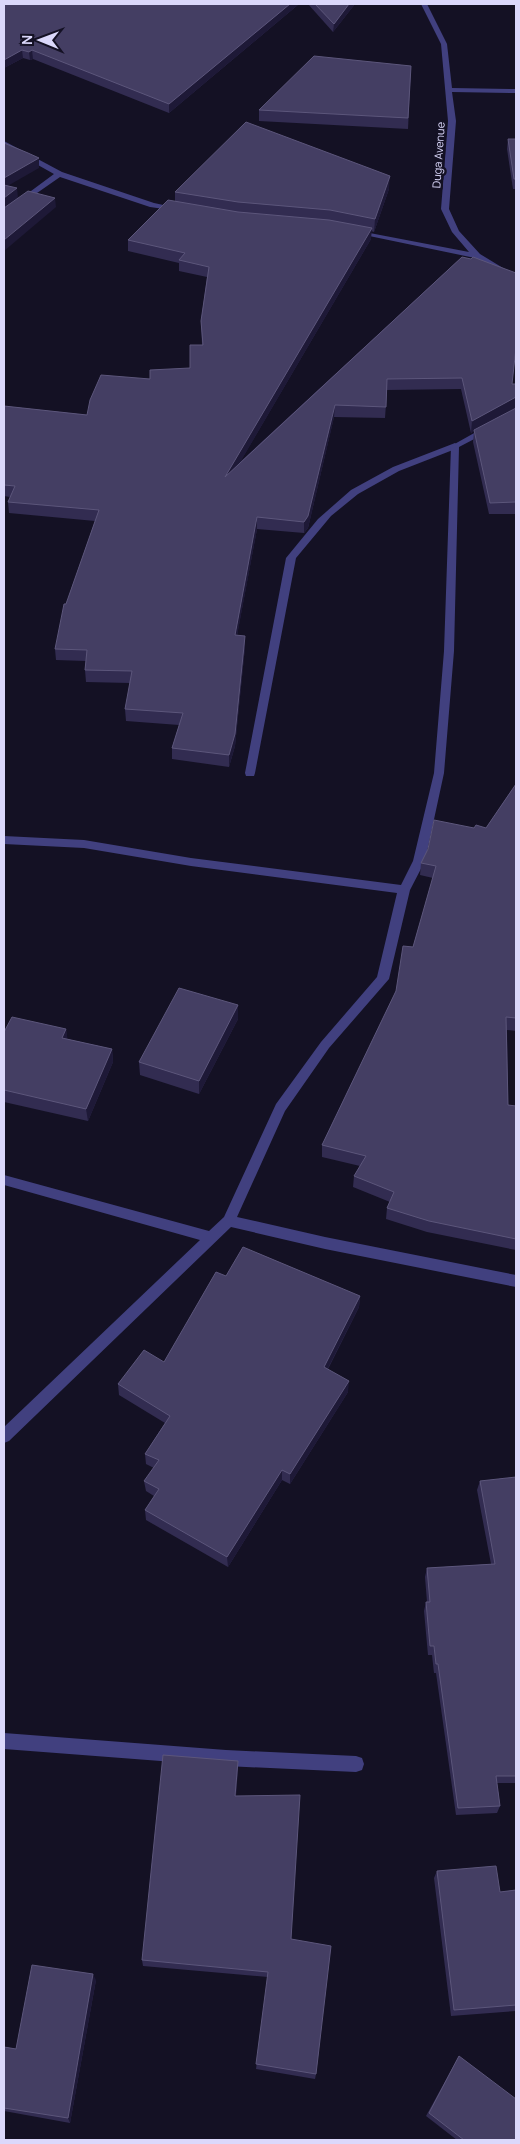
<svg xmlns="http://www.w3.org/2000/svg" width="520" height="2144" font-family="Manrope,sans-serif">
<rect width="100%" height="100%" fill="#141124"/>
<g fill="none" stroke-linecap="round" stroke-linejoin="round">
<polygon fill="#41407f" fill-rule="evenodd" points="455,443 459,446 458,448 399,471 358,494 331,516 296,558 255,773 254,776 246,776 245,773 286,558 318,519 351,490 393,467"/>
<g fill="#41407f" fill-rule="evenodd">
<polygon points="421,4 427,4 447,44 452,88 516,89 516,93 452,92 456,121 449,209 459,231 480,254 516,276 516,281 475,258 350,232 354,230 469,252 452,232 441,209 448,121 441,44"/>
<polygon points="4,141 62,172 154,203 182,209 178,211 150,207 60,177 4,216 4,211 54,174 4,146"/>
<polygon points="516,408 516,417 459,447 454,651 444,773 425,861 410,890 389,979 329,1048 285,1111 237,1217 325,1237 516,1275 516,1287 325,1249 231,1227 9,1441 4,1443 4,1427 200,1240 4,1185 4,1175 209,1231 224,1217 276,1104 321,1042 377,977 397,893 191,866 84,848 4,844 4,836 84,840 191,858 401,885 413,861 434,773 444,651 451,446 510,413"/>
<polygon points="4,1733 226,1750 356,1756 362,1758 364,1764 362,1770 356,1772 226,1766 4,1749"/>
</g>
</g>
<g fill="#322c51">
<polygon points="4,4 299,4 169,113 33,59 30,60 23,58 4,68"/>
<polygon points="308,4 355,4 333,32"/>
<polygon points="411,66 408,129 259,121 259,110"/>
<polygon points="508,139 516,139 516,189 513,189 507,149"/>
<polygon points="389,189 374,232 371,231 371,239 240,462 462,257 512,384 516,384 516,407 490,422 516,408 516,514 489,514 473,442 474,431 471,433 461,389 387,390 385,418 334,417 308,528 304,533 257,529 237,635 245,647 235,746 229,767 172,759 172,748 179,725 126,721 125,709 130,683 86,682 85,670 86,661 56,660 55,649 66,604 95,521 9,513 8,502 10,497 4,496 4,406 87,415 150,379 190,368 202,345 201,321 207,277 179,271 179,263 128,251 128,240 175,202 175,192"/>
<polygon points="516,784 516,1031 507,1030 508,1105 516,1106 516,1250 427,1232 386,1219 387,1208 390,1202 353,1187 354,1176 360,1166 322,1157 322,1145 396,991 413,947 433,878 420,875 421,863 474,828 486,828"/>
<polygon points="238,1005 238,1019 199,1094 140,1075 139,1062"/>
<polygon points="66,1029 67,1039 112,1049 113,1062 88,1121 4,1102 4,1032"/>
<polygon points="226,1276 360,1296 359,1307 328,1369 348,1392 290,1484 282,1480 228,1567 146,1520 145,1510 154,1496 146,1491 144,1481 154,1468 146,1464 145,1454 165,1423 119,1395 118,1384 164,1362"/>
<polygon points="516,1477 516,1783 497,1783 500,1806 497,1813 456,1815 436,1673 434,1673 432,1655 428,1655 424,1611 426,1602 427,1602 425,1577 427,1568 491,1564 477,1490 480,1481"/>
<polygon points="238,1761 238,1768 236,1796 291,1939 316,2074 315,2079 256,2069 268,1977 143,1966 142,1960"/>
<polygon points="437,1871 500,1892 516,1890 516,2011 451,2016 434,1878"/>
<polygon points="96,1980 70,2123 4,2111 4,2047 16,2049"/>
<polygon points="459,2056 516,2140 457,2140 426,2116"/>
</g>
<g fill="#1e1937">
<polygon points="290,4 299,4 169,113 169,104"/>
<polygon points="349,4 355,4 333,32 334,24"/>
<polygon points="22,50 23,58 4,68 4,60"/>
<polygon points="32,50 33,59 30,60 29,52"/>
<polygon points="39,158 39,168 4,188 4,178"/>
<polygon points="390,176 389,189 374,232 375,219"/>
<polygon points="17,188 18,198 4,209 4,198"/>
<polygon points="55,198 56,207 4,251 4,240"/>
<polygon points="372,228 371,239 225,488 225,477"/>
<polygon points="516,397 516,407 471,433 472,421"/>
<polygon points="335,405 334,417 308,528 304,533 304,522"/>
<polygon points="257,517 257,529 235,647 235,635"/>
<polygon points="245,636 245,647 235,746 229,767 229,755"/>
<polygon points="238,1005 238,1019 199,1094 199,1081"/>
<polygon points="66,1029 68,1042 62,1038"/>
<polygon points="112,1049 113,1062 88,1121 86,1109"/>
<polygon points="360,1296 359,1307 323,1378 324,1367"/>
<polygon points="349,1381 348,1392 290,1484 290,1474"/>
<polygon points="282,1470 282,1480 228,1567 227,1557"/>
<polygon points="238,1761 238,1768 235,1804 235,1796"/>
<polygon points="93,1974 96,1980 70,2123 68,2118"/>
</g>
<g fill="#443e63" stroke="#5c567b">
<polygon points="4,4 290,4 169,104 32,50 29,52 22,50 4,60"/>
<polygon points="315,4 349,4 334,24"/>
<polygon points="314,56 411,66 408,118 259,110"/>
<polygon points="246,122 390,176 375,219 330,210 238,202 175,192"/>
<polygon points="508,139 516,139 516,179 514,179"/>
<polygon points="4,143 28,153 39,158 4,178"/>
<polygon points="4,185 17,188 4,198"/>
<polygon points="28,191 55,198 4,240 4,208"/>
<polygon points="168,200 238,212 329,220 372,228 225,477 462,257 471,259 473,257 516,273 516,348 512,384 516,384 516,397 472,421 462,378 387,379 386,407 335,405 308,516 304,522 257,517 235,635 245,636 235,734 229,755 172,748 183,713 125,709 132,671 85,670 87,650 55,649 64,604 66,604 99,510 8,502 15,486 4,485 4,406 87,415 90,400 101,375 150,379 150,370 190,368 190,345 203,345 201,321 209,267 179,260 185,253 128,240"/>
<polygon points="516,408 516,502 490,503 474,430"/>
<polygon points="516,784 516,1018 506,1017 508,1105 516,1106 516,1239 429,1221 387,1208 394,1192 354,1176 366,1156 322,1145 396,991 403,946 413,947 436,866 421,863 428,849 434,820 474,828 476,825 486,828"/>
<polygon points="179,988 238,1005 199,1081 139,1062"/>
<polygon points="12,1017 66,1029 62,1038 112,1049 86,1109 4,1090 4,1032"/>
<polygon points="243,1247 360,1296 324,1367 349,1381 290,1474 282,1470 227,1557 145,1510 159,1489 144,1481 159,1460 145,1454 170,1416 118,1384 144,1350 164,1362 216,1272 226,1276"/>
<polygon points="516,1477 516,1776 496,1776 500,1806 458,1808 438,1664 436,1664 434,1646 430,1646 426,1602 430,1602 427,1568 495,1564 480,1481"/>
<polygon points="163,1755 238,1761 235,1796 300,1795 291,1939 331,1946 316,2074 256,2064 268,1972 142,1960"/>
<polygon points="496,1866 500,1892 516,1890 516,2005 454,2010 437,1871"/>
<polygon points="32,1965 93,1974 68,2118 4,2108 4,2047 16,2049"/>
<polygon points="459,2056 516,2099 516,2140 464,2140 429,2113"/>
</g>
<g text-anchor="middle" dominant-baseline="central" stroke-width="5" stroke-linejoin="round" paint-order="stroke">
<g font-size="11" fill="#dbd8fb" stroke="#141124">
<text transform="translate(438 155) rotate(-86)">Duga Avenue</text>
</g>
</g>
<rect width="520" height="2144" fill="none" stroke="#dbd8fb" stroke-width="10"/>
<g transform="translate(40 40) rotate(271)" stroke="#141124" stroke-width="4" paint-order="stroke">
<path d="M0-4L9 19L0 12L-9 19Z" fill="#dbd8fb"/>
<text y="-8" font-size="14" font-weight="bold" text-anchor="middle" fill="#dbd8fb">N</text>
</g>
</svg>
